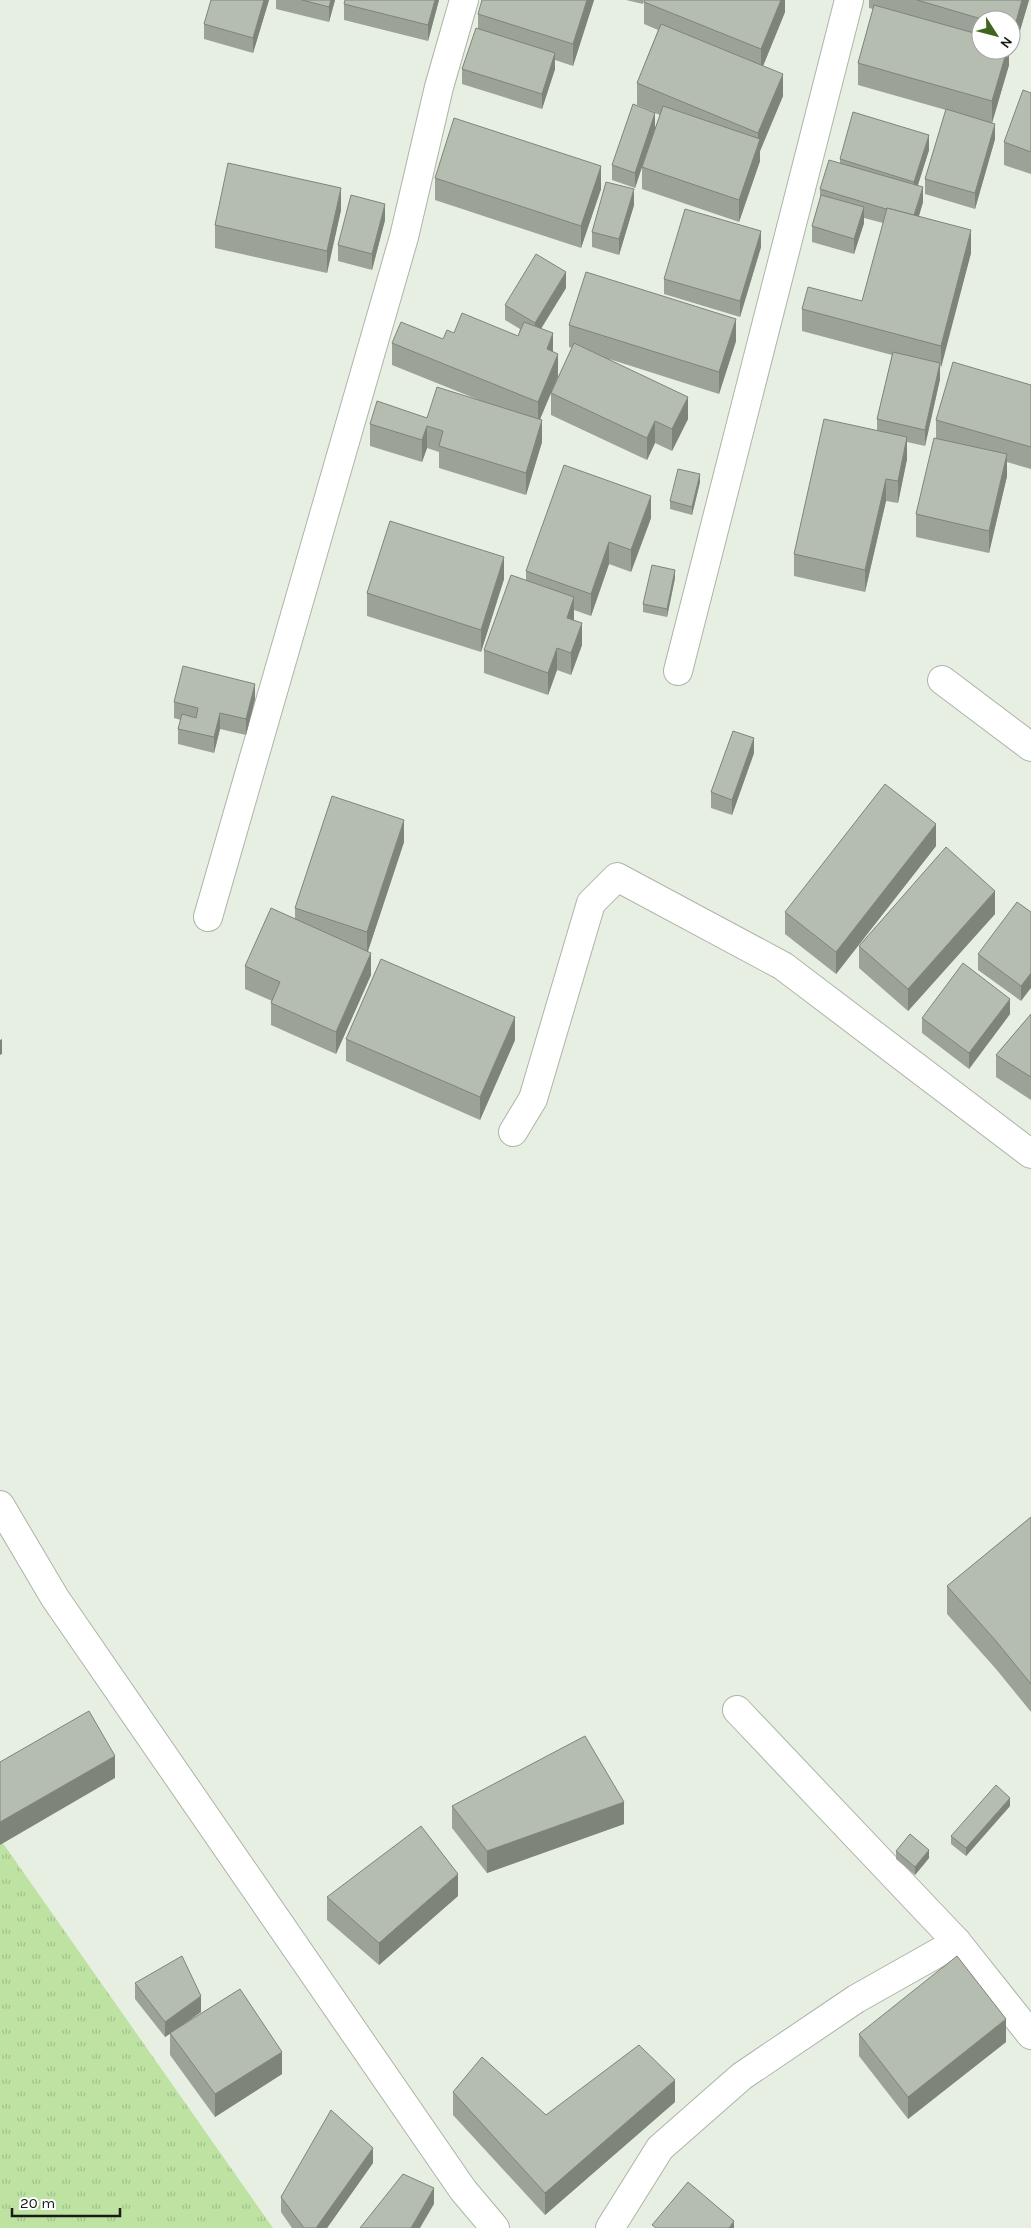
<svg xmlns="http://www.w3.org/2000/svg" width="1031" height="2228" font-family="Karla,sans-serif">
<defs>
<pattern id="grass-tufts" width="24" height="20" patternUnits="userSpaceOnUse" patternTransform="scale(1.25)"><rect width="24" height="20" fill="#bde2a2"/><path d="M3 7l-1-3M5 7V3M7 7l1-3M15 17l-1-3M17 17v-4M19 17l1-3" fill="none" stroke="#a2c18b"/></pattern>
</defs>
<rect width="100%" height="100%" fill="#e7efe2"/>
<polygon fill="url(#grass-tufts)" points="0,1839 273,2228 0,2228"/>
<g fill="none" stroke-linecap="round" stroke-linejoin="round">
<g stroke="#adb4a8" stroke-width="30">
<g id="minor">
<polyline points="678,671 849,0"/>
<polyline points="942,680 1031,747"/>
<polyline points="208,917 404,237 439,87 464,0"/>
<polyline points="513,1132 533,1099 591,903 617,877 783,966 1031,1154"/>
<polyline points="0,1505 55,1598 463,2190 495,2228"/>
<polyline points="737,1710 957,1942 1031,2035"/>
<polyline points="610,2228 660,2148 742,2076 856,1999 957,1942"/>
</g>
</g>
<use href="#minor" stroke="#fff" stroke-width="28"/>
</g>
<g fill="#9ca297" fill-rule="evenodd">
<polygon points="211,0 269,0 253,53 204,39 204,24"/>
<polygon points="276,0 335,0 329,22 276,9"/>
<polygon points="345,0 439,0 428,41 344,20 344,4"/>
<polygon points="594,0 573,66 555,60 555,69 542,109 462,84 462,69 478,29 478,14"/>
<polygon points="626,0 644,0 643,4"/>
<path d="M785,0V12L763,66L783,96L760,151V161L739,222L642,189V167L635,188L612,180V165L654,112L637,105V83L658,30L644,24V2ZM655,113L660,115L655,128Z"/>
<polygon points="869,0 1029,0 1014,51 1011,50 1011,20 981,20 981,50 1009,50 1009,65 992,123 995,139 975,209 925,194 925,179 946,110 858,85 858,63 873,9 869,8"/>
<polygon points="1031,93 1031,174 1004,165 1004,142"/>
<polygon points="929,150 918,185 923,202 919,216 971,253 940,368 940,379 925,446 907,442 907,459 898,503 886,501 865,592 794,576 794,554 877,430 877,419 892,355 802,331 802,309 862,301 883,223 864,218 864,223 854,254 812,242 812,226 820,199 820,189 840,163 840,159"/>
<polygon points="435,178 601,189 581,248 435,200"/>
<polygon points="634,205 619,255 592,247 592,232"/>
<polygon points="341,210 327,273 215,248 215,225"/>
<polygon points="385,220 372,270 338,261 338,245"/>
<polygon points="761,247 740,317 664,294 664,279"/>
<polygon points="566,288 541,329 553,351 558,376 552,390 572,348 569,347 569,325 736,341 719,394 609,359 688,419 672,451 655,443 647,460 551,415 551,393 540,419 542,442 526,495 439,468 439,452 427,448 422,462 370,446 370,424 427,418 479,400 392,365 392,343 443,339 454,333 518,336 520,329 505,320 505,305"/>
<polygon points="1031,385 1031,469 1007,462 1007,476 989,553 916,537 916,514 936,438 936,420"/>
<polygon points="700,482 692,515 670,509 670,501"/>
<polygon points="651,518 631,572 609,564 591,616 574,610 574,620 582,645 571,675 557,670 548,695 484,673 484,650 526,580 526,571"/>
<polygon points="675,578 667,617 643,612 643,604"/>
<polygon points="504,579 481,652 367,616 367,593"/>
<polygon points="255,699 246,735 220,729 214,753 178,744 178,729 181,720 174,718 174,702"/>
<polygon points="754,753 732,815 711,808 711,792"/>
<polygon points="404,842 368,951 371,975 336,1054 271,1025 271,1003 272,1001 245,989 245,966 295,919 295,908"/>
<polygon points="936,846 836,974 785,934 785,912"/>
<polygon points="1031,912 1021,1001 978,970 978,954"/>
<polygon points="995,914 908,1011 859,968 859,946"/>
<polygon points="1010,1014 969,1069 922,1033 922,1018"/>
<polygon points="1031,1014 1031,1100 996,1077 996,1055"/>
<polygon points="346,1039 515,1040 480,1120 346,1061"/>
<polygon points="1031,1517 1031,1712 996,1669 947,1614 947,1586"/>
<polygon points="452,1806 624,1824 487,1873 452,1828"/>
<polygon points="1010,1806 966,1856 951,1844 951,1836"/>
<polygon points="896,1851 929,1858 915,1875 896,1859"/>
<polygon points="458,1896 379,1965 327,1920 327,1897"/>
<polygon points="135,1983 201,2012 174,2031 282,2074 215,2117 170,2055 170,2034 165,2037 135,1999"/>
<polygon points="859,2034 1006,2042 908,2119 859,2056"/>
<polygon points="453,2092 546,2115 675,2102 545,2215 453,2115"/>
<polygon points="373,2163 327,2228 292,2228 281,2212 281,2197"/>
</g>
<g fill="#7f847b">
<polygon points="264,0 269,0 253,53 253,38"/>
<polygon points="331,0 335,0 329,22 329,7"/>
<polygon points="435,0 439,0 428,41 428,25"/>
<polygon points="587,0 594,0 573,66 573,44"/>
<polygon points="781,0 785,0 785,12 761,71 761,49"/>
<polygon points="1022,0 1029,0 1014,51 1014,29"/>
<polygon points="1007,50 1009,50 1009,65 992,123 992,101"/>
<polygon points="555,53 555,69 542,109 542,94"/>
<polygon points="783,74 783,96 760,151 760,161 739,222 739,200 758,144 758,133"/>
<polygon points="655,113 655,128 635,188 635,173"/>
<polygon points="995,124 995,139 975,209 975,193"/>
<polygon points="929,135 929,150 914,197 914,182"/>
<polygon points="601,166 601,189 581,248 581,226"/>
<polygon points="923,187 923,202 914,232 914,217"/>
<polygon points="341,188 341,210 327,273 327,251"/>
<polygon points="634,189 634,205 619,255 619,239"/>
<polygon points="385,204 385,220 372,270 372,254"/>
<polygon points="864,207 864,223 854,254 854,239"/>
<polygon points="971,230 971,253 941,368 941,346"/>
<polygon points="761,231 761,247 740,317 740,301"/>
<polygon points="566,272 566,288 535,338 535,323"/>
<polygon points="736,319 736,341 719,394 719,372"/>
<polygon points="553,333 553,356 547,349"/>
<polygon points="558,354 558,376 538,424 538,402"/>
<polygon points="940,363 940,379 925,446 925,430"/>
<polygon points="688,397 688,419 672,451 672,429"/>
<polygon points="542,420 542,442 526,495 526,473"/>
<polygon points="655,421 655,443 647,460 647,438"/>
<polygon points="427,426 427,448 422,462 422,440"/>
<polygon points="907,437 907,459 898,503 898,481"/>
<polygon points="1007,454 1007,476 989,553 989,531"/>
<polygon points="700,474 700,482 692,515 692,507"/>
<polygon points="886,479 886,501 865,592 865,570"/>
<polygon points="651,496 651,518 631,572 631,550"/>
<polygon points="609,542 609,564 591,616 591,594"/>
<polygon points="504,557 504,579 481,652 481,630"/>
<polygon points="675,570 675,578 667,617 667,609"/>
<polygon points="574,597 574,619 567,640 567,618"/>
<polygon points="582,623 582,645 571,675 571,653"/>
<polygon points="557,648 557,670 548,695 548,673"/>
<polygon points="255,684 255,699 246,735 246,719"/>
<polygon points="220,713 220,729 214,753 214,737"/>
<polygon points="754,738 754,753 732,815 732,800"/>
<polygon points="404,820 404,842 367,954 367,932"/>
<polygon points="936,824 936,846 836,974 836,952"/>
<polygon points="995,891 995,914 908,1011 908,989"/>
<polygon points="371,953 371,975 336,1054 336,1032"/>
<polygon points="1031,973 1031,988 1021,1001 1021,986"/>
<polygon points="1010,999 1010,1014 969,1069 969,1053"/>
<polygon points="515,1017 515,1040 480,1120 480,1097"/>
<polygon points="2,1039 2,1054 0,1055 0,1040"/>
<polygon points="115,1756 115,1778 0,1845 0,1822"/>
<polygon points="1010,1798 1010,1806 966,1856 966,1848"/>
<polygon points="624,1802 624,1824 487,1873 487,1851"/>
<polygon points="929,1850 929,1858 915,1875 915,1867"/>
<polygon points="458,1874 458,1896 379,1965 379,1943"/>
<polygon points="201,1996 201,2012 165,2037 165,2022"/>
<polygon points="1006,2019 1006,2042 908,2119 908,2097"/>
<polygon points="282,2052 282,2074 215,2117 215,2094"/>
<polygon points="675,2080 675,2102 545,2215 545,2193"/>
<polygon points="373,2148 373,2163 327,2228 316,2228"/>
<polygon points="434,2188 434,2204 420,2228 411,2228"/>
<polygon points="734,2221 734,2228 729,2228"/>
</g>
<g fill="#b5bcb0" stroke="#7f847b">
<polygon points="211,0 264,0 253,38 204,24"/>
<polygon points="302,0 331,0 329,7"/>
<polygon points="345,0 435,0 428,25 344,4"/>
<polygon points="482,0 587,0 573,44 478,14"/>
<polygon points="645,0 781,0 761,49 644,2"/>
<polygon points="917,0 1022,0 1014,29 1011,28 1011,20 985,20"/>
<polygon points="874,5 981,35 981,50 1007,50 992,101 858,63"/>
<polygon points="661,24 783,74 758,133 637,83"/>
<polygon points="476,28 555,53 542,94 462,69"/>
<polygon points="1023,90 1031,93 1031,152 1004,142"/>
<polygon points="633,104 655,113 635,173 612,165"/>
<polygon points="663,106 760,139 739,200 642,167"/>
<polygon points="946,109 995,124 975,193 925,179"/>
<polygon points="853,112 929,135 914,182 840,159"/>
<polygon points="454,118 601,166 581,226 435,178"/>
<polygon points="829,160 923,187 914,215 887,208 886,209 820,189"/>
<polygon points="228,163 341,188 327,251 215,225"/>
<polygon points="606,182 634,189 619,239 592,232"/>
<polygon points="351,195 385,204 372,254 338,245"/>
<polygon points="821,195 864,207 854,239 812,226"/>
<polygon points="887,208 971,230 941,346 802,309 808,287 862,301"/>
<polygon points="685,209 761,231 740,301 664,279"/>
<polygon points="536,254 566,272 535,323 505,305"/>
<polygon points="586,272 736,319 719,372 569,325"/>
<polygon points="462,313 518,336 524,322 553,333 547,349 558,354 538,402 392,343 401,322 443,339 447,330 454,333"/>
<polygon points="574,343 688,397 672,429 655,421 647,438 551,393"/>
<polygon points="893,352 940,363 925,430 877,419"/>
<polygon points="953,362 1031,385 1031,447 936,420"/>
<polygon points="437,387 542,420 526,473 439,446 443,431 427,426 422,440 370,424 377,401 427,418"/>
<polygon points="824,419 907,437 898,481 886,479 865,570 794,554"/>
<polygon points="934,438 1007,454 989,531 916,514"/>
<polygon points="564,465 651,496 631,550 609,542 591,594 526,571"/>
<polygon points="678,469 700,474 692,507 670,501"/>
<polygon points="390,521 504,557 481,630 367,593"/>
<polygon points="652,565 675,570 667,609 643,604"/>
<polygon points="511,575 574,597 567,618 582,623 571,653 557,648 548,673 484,650"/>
<polygon points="183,666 255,684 246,719 220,713 214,737 178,729 182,714 196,718 198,708 174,702"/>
<polygon points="733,731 754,738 732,800 711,792"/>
<polygon points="885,784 936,824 836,952 785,912"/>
<polygon points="332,796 404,820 367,932 295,908"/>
<polygon points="946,847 995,891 908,989 859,946"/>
<polygon points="1017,902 1031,912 1031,973 1021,986 978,954"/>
<polygon points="271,908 371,953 336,1032 271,1003 280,982 245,966"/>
<polygon points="381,959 515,1017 480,1097 346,1039"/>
<polygon points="963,963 1010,999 969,1053 922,1018"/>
<polygon points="1031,1014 1031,1077 996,1055"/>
<polygon points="1031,1517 1031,1684 996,1641 947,1586"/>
<polygon points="89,1711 115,1756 0,1822 0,1762"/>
<polygon points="585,1736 624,1802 487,1851 452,1806"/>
<polygon points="996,1785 1010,1798 966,1848 951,1836"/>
<polygon points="421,1826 458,1874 379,1943 327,1897"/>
<polygon points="910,1834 929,1850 915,1867 896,1851"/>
<polygon points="182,1956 201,1996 165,2022 135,1983"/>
<polygon points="957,1956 1006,2019 908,2097 859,2034"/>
<polygon points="240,1989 282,2052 215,2094 170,2033"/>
<polygon points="639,2045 675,2080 545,2193 453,2092 482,2057 546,2115"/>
<polygon points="331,2110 373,2148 316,2228 304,2228 281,2197"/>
<polygon points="403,2174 434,2188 411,2228 360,2228"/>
<polygon points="688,2182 734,2221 729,2228 656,2228 652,2225"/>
</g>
<g transform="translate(996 35) rotate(126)"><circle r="24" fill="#ffffff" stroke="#a3a4a2"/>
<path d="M0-4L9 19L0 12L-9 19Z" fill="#41651e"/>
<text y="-8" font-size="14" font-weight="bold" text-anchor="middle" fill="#191c17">N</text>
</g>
<path d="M12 2208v8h108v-8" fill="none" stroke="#191c17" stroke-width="2.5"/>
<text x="20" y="2208" font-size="15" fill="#191c17" stroke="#ffffff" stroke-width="4" paint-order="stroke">20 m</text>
</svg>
